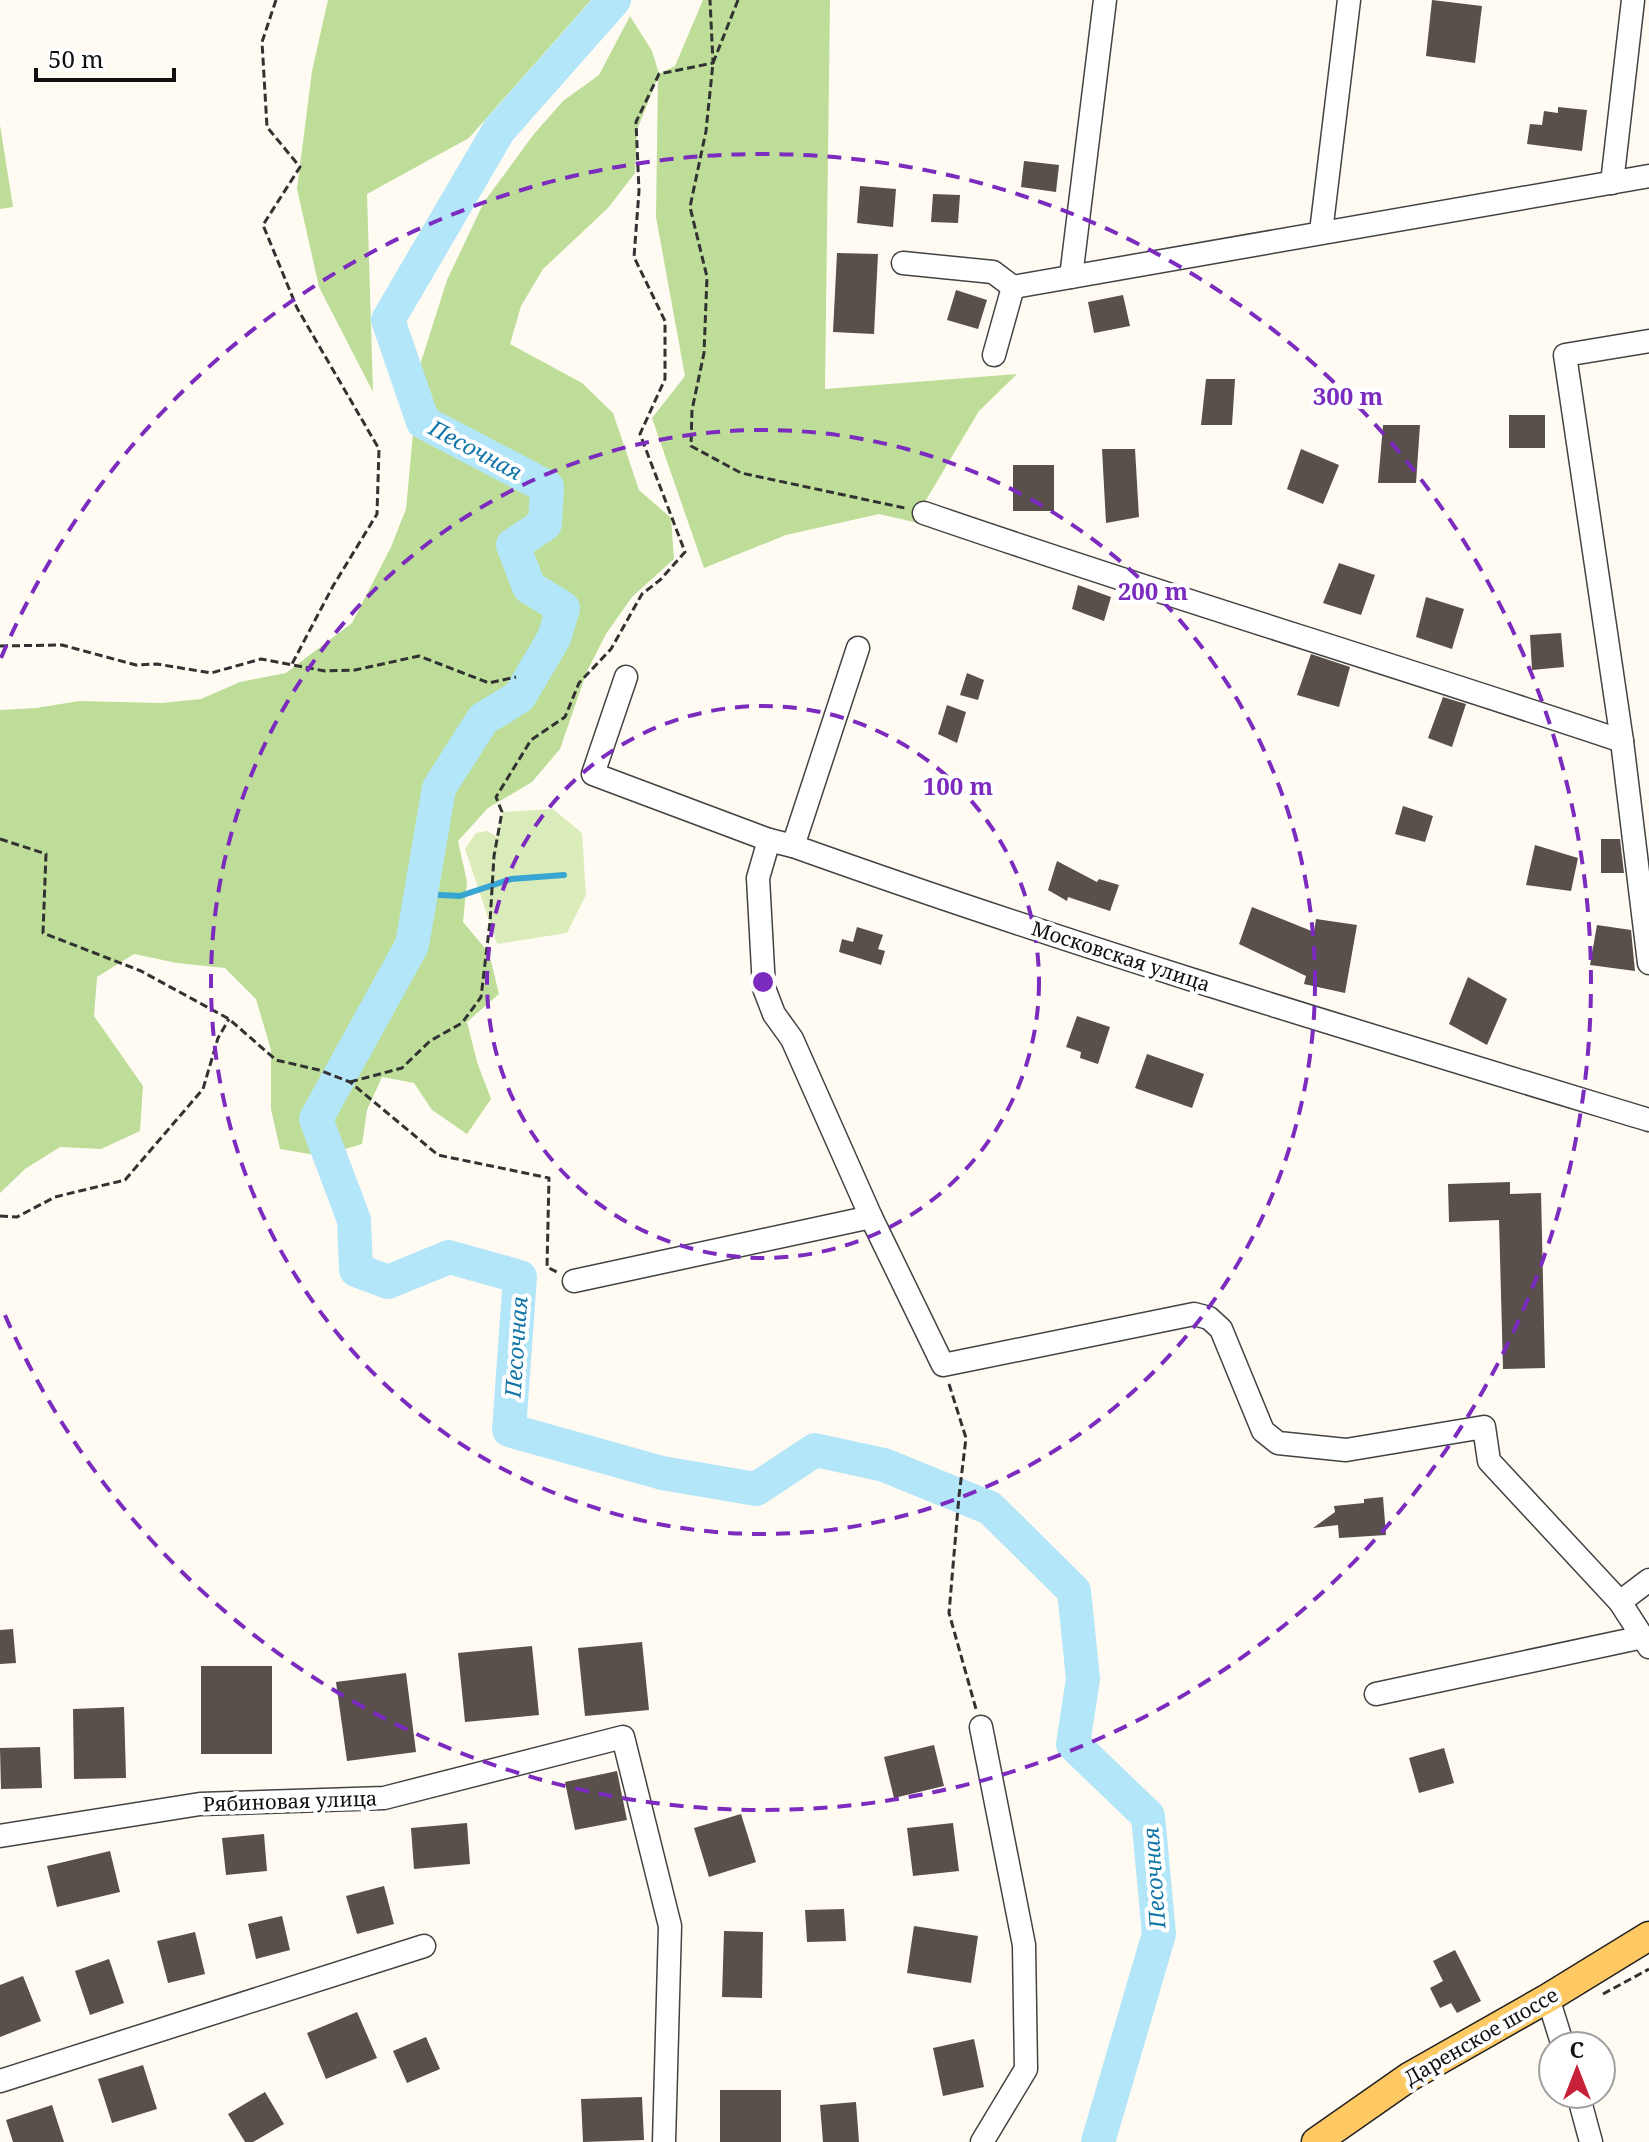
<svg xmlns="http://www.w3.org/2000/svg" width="1649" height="2142" font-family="'Noto Serif',serif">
<rect width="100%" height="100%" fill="#fffbf2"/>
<polygon fill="#d9ecb9" points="553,809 582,833 586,895 567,933 497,944 465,849 476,833 487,831 497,837 502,812"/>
<g fill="#bedd98">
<polygon points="328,0 591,0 469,138 367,194 373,392 319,287 297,189 312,71"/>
<polygon points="703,0 830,0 825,389 1017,374 979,411 926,500 918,523 879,514 786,535 704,568 652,418 685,376 656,217 658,77 637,130 635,173 608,208 543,269 521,306 510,344 582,383 613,413 639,490 671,518 674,559 632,597 606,634 587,671 560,749 532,782 488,808 458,841 467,882 463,922 489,953 499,994 467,1022 477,1062 491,1099 467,1134 432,1110 414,1083 382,1077 367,1110 362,1144 321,1156 280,1149 271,1109 271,1050 256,999 225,968 177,963 134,954 97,977 94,1016 143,1086 140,1131 101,1149 60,1147 25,1169 0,1193 0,710 36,708 79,701 162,703 201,699 240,682 286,673 352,623 391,547 406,509 419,368 447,280 484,202 534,134 563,101 599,75 630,16 652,51 659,74 675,66"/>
<polygon points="0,125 13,207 0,209"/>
</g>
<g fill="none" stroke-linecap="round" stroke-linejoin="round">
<polyline stroke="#38a5d3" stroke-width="6" points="421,894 460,896 511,879 564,875"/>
<polyline stroke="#b4e6f9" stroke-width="34" points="614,0 499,130 388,320 423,422 547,487 545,524 513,545 529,587 563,608 554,638 519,697 483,719 439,788 412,945 316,1119 354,1220 356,1270 388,1282 449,1257 520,1277 509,1430 662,1473 756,1489 815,1450 884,1465 990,1508 1074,1591 1083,1679 1073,1744 1148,1816 1159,1934 1098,2142"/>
</g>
<g fill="#594f4b">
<polygon points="1432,0 1482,6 1475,63 1426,56"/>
<polygon points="1558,107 1587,110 1582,151 1527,144 1530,124 1542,125 1544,111 1558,113"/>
<polygon points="1024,161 1059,165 1056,192 1021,187"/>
<polygon points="860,186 896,189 893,227 857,223"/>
<polygon points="933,194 960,195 958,223 931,222"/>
<polygon points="837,253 878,254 874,334 833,332"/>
<polygon points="956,290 987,300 978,329 947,320"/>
<polygon points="1123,295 1130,326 1094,333 1088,302"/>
<polygon points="1206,379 1235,379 1232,425 1201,425"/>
<rect x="1509" y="415" width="36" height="33"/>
<polygon points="1383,425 1420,425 1416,483 1378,483"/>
<polygon points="1102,449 1135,449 1139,517 1106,523"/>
<polygon points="1301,449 1339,465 1323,504 1287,489"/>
<rect x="1013" y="465" width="41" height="46"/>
<polygon points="1339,563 1375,575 1361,615 1323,603"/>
<polygon points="1078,585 1111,597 1104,621 1072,609"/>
<polygon points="1426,597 1464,609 1452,649 1416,637"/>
<polygon points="1561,633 1564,667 1532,670 1530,635"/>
<polygon points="1311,654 1350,667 1339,707 1297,695"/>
<polygon points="967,673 984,680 978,700 960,695"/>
<polygon points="1443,697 1466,704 1452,747 1428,738"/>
<polygon points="947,705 966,712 957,743 938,734"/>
<polygon points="1403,806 1433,816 1425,842 1395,834"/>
<polygon points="1601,839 1620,839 1624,873 1601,873"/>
<polygon points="1535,845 1578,858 1571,891 1526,885"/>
<polygon points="1057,861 1097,882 1099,879 1119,885 1110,911 1068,897 1067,901 1048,890"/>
<polygon points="1252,907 1314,932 1316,919 1357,925 1345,993 1304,984 1306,976 1239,944"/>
<polygon points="1597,925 1631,930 1635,971 1590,965"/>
<polygon points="857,927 883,935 878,949 885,951 881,965 839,952 842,939 853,942"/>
<polygon points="1468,977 1507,999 1487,1045 1449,1024"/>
<polygon points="1077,1016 1110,1027 1098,1064 1080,1058 1081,1052 1066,1047"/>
<polygon points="1147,1054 1204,1074 1192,1108 1135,1088"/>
<polygon points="1510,1182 1510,1194 1541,1193 1545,1368 1503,1369 1499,1220 1449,1222 1448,1184"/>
<polygon points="1383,1497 1386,1535 1339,1538 1338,1525 1313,1528 1335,1512 1334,1506 1364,1503 1364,1499"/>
<polygon points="13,1629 16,1663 0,1664 0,1630"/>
<polygon points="642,1642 649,1710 585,1716 578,1648"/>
<polygon points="532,1646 539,1715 465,1722 458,1653"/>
<rect x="201" y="1666" width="71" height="88"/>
<polygon points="406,1673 416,1752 347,1761 336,1682"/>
<polygon points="124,1707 126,1778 74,1779 73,1709"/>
<polygon points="934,1745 944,1786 894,1798 884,1757"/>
<polygon points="40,1747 42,1788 1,1789 0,1748"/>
<polygon points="1444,1748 1454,1783 1419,1793 1409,1758"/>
<polygon points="617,1771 627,1820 575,1830 565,1782"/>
<polygon points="741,1814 756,1862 709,1877 694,1828"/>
<polygon points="467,1823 470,1864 414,1869 411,1828"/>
<polygon points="953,1823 959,1871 913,1876 907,1828"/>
<polygon points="264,1834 267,1871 226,1875 222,1838"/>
<polygon points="110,1851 120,1892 57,1907 47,1866"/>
<polygon points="384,1886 394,1924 357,1934 346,1896"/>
<polygon points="844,1909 846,1941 807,1942 805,1910"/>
<polygon points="282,1916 290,1950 256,1959 248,1924"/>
<polygon points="914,1926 978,1936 971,1983 907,1973"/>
<polygon points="724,1931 763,1932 762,1998 722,1997"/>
<polygon points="195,1932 205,1974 168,1983 157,1941"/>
<polygon points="1455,1950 1481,2001 1457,2013 1451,2003 1440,2008 1430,1988 1443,1981 1433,1961"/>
<polygon points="109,1959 124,2003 90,2015 75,1971"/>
<polygon points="23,1976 41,2021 0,2037 0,1985"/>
<polygon points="357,2012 377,2058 326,2079 307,2033"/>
<polygon points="426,2037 440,2069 407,2083 393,2051"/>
<polygon points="974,2039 984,2087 943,2096 933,2048"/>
<polygon points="143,2065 157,2109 112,2123 98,2079"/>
<rect x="720" y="2090" width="61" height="52"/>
<polygon points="265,2092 284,2124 253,2142 245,2142 228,2114"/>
<polygon points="642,2097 644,2140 583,2142 581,2099"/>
<polygon points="856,2102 859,2142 823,2142 820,2105"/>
<polygon points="52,2105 64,2142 13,2142 6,2120"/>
</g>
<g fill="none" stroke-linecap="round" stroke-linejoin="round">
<g stroke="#434343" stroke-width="25">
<g id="minor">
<polyline points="1612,183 1633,0"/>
<polyline points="1321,232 1349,0"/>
<polyline points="903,263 993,272 1013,287 994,355"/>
<polyline points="1071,277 1105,0"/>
<polyline points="1013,287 1649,176"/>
<polyline points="1649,341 1565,355 1622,741 1649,963"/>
<path d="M924,513C1156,593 1390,663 1622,741"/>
<path d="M858,648L793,846C1075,947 1362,1033 1649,1120"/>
<polyline points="626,677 593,774 769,840"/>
<polyline points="871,1217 943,1365 1194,1314 1209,1318 1221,1329 1263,1431 1278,1443 1346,1450 1484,1427 1489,1461 1620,1602 1649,1647"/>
<polyline points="574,1281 871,1217 792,1039 774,1014 764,988 758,878 769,840 793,846"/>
<polyline points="1620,1602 1649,1580"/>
<polyline points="1376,1694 1643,1637"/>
<polyline points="981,1727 1024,1945 1026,2069 982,2142"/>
<polyline points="0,1836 200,1804 384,1798 623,1737 670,1926 664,2142"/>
<polyline points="1548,1998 1563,2046"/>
<polyline points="0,2081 424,1946"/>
<polyline points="1578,2094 1591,2142"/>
</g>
</g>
<g stroke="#212121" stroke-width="31">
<polyline id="major" points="1316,2142 1409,2077 1548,1998 1649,1936"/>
</g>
<g stroke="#323232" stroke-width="3" stroke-dasharray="8 4" stroke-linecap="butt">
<polyline points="276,0 262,42 267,127 300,167 263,225 297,308 379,449 377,514 333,586 292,664"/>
<polyline points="738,0 713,63 706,131 690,207 707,277 704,353 692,410 691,446 741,473 905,508"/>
<polyline points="0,646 62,645 136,665 157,664 211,673 261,659 325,671 355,670 419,656 489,683 516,677"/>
<polyline points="0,839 46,854 43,933 141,971 229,1019 276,1060 319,1070 350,1082 438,1155 549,1178 547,1267 557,1272"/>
<polyline points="350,1082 402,1068 430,1041 462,1023 481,997 490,922 494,856 502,812 496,797 531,740 565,717 579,683 611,649 642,594 660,580 685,552 640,434 665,379 665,321 634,257 639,191 636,122 659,74 713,63 710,0"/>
<polyline points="0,1216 17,1217 55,1197 125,1180 203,1089 218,1038 229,1019"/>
<polyline points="949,1384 966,1438 959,1496 949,1613 976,1709"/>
<polyline points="1603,1994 1649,1969"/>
</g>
<use href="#minor" stroke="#fff" stroke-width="22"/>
<use href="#major" stroke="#fec863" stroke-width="28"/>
</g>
<g fill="none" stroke="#7b2cbf" stroke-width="4" stroke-dasharray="14 10">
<circle cx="763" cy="982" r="276"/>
<circle cx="763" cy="982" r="552"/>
<path d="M1 658A828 828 0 1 1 1 1306"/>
</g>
<g text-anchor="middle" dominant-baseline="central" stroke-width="8" stroke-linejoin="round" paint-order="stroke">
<g font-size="20" fill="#101010" stroke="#fff">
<text transform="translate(1121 956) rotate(18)">Московская улица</text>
<text transform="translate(290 1801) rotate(-2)">Рябиновая улица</text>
<text transform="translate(1481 2036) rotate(-30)">Даренское шоссе</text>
</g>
<g font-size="22" font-style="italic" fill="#1276a8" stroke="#fff">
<text transform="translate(476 449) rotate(28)">Песочная</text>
<text transform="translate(515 1347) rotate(-86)">Песочная</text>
<text transform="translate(1153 1878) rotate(-94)">Песочная</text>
</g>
</g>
<circle cx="763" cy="982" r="12" fill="#7b2cbf" stroke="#fff" stroke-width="4"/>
<g font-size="24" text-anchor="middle" font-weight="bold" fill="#7b2cbf" stroke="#fff" stroke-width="8" stroke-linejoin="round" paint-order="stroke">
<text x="1348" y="405">300 m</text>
<text x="1153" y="600">200 m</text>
<text x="958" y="795">100 m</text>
</g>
<g transform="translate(1577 2070)"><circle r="38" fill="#ffffff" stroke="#9f9f9f" stroke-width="2"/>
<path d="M0-6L14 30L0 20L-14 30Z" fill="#c72039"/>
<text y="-12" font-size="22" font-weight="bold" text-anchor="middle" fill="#101010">С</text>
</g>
<path d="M36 68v12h138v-12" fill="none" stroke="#101010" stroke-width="4"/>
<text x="48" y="68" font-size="24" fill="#101010" stroke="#ffffff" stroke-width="6" paint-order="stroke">50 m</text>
</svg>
